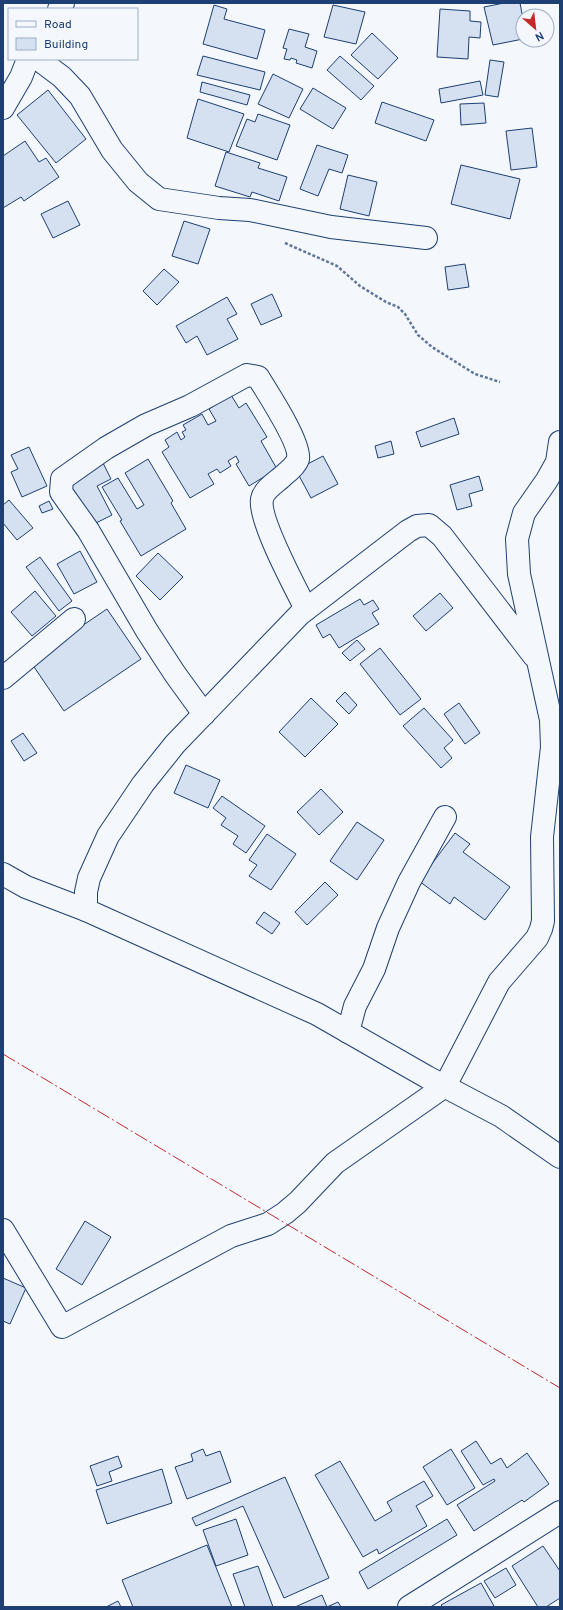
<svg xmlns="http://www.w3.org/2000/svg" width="563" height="1610" font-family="Overpass,sans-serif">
<rect width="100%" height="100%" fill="#f4f7fb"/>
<g fill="#d5e0f0" stroke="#1d3f73">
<polygon points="504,3 520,3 523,19 523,39 493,45 484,7"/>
<polygon points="214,5 227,9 224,19 265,30 257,59 203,44"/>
<polygon points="333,5 365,12 356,44 324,37"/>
<polygon points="440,9 470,11 470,21 481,22 480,38 469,37 468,59 437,57"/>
<polygon points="289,29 309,34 305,47 317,51 312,68 296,63 297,60 291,58 290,60 284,59 287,49 283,48"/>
<polygon points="372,33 398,58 378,79 351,55"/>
<polygon points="203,56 265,72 260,90 197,75"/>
<polygon points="340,56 374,86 361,100 327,70"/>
<polygon points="490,60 504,62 498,97 485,95"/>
<polygon points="273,74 303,89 289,118 258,104"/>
<polygon points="480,81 483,95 441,103 439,89"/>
<polygon points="202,82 250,95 247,105 200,92"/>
<polygon points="313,88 346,108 333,129 300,109"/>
<polygon points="48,90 86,139 56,163 17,115"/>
<polygon points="198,99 244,114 229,152 187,138"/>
<polygon points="382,102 434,120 426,141 375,123"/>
<polygon points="484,103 486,123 461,125 460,104"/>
<polygon points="258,114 290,125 277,160 236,146 247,119 255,122"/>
<polygon points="532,128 537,167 511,170 506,131"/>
<polygon points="25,141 39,162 46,158 59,177 24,201 21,197 3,208 3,156"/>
<polygon points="317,145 348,155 342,173 329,169 318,196 300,189"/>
<polygon points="226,152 260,163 258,168 287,177 279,201 252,192 250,197 215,186"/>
<polygon points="461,165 520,179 510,219 451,204"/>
<polygon points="348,175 377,182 369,216 340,209"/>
<polygon points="68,201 80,225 53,238 41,214"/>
<polygon points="184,221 210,229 198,264 172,256"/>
<polygon points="465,264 469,287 448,290 445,267"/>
<polygon points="164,269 179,282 157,305 143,291"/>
<polygon points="272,294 282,316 261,325 251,304"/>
<polygon points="227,297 237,314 227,319 238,339 207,355 197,336 186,343 176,326"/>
<polygon points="231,395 239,408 246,403 267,437 261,441 277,469 249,486 236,464 239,462 236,456 228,461 231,466 220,473 217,469 208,474 214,484 190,498 162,452 169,447 165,440 177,432 181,440 185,437 182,432 186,430 183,425 202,414 208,425 216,421 209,409"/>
<polygon points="454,418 459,434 421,447 416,432"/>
<polygon points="391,441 394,454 378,458 375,446"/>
<polygon points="29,447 47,486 22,497 11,472 18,469 11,455"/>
<polygon points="323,456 338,484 311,498 296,470"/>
<polygon points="148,459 173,501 171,503 186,529 141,556 120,521 122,520 102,487 118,478 137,509 144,505 125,473"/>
<polygon points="103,463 111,479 97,486 112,515 90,526 67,481"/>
<polygon points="479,476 483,490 469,494 472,506 457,510 450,485"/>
<polygon points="9,500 33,528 17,540 3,523 3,505"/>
<polygon points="49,501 53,509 42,513 39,506"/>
<polygon points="80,551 97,582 74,594 57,564"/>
<polygon points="158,553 183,577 160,600 136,576"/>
<polygon points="40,557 72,601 59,611 26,567"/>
<polygon points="35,591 56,616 32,636 11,612"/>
<polygon points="440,593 453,608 426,631 413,616"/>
<polygon points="360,599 364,605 373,600 379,609 372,613 379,624 339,648 330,634 323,638 316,625"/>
<polygon points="107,609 141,659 64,711 30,661"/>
<polygon points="357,640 365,649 350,661 342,653"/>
<polygon points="380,648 421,699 400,715 360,664"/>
<polygon points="345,692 357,705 349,714 336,701"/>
<polygon points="311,698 338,724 305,757 279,732"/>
<polygon points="459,703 480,733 465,744 444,714"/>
<polygon points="424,708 453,740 444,748 452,758 441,768 403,726"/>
<polygon points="23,733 37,753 24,761 11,741"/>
<polygon points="186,765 220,780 208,808 174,793"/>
<polygon points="321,789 343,812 319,835 297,812"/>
<polygon points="222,796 265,826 246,853 233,844 238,836 221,825 226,818 213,808"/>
<polygon points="357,822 384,840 357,880 330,861"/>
<polygon points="455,833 470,844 463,852 510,887 485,920 454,897 450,904 419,881"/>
<polygon points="267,834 296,854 271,890 249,876 257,865 249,860"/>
<polygon points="325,882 338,895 307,925 295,912"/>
<polygon points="264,912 280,923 272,934 256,923"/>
<polygon points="85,1221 111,1237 82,1285 56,1269"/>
<polygon points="3,1278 26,1288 10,1324 3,1321"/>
<polygon points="476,1441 491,1464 501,1458 507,1468 527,1453 549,1484 524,1502 522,1500 474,1531 457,1505 495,1481 494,1479 483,1485 461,1451"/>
<polygon points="203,1449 206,1456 220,1451 231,1482 187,1499 175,1467 193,1461 191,1454"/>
<polygon points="451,1449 475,1488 447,1505 423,1467"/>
<polygon points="118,1456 122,1467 109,1472 112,1481 97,1486 90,1466"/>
<polygon points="340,1461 375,1521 392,1511 387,1502 424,1481 433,1496 416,1506 427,1526 379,1554 377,1549 363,1557 315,1475"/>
<polygon points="162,1469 172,1503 107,1524 96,1490"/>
<polygon points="285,1477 329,1578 284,1598 243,1506 196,1526 192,1518"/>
<polygon points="236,1519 248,1555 216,1566 203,1530"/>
<polygon points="447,1519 457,1535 368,1589 359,1572"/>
<polygon points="207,1545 232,1607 133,1607 122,1580"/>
<polygon points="543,1546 560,1571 560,1598 546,1607 538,1607 512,1566"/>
<polygon points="258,1566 273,1607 245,1607 233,1574"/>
<polygon points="506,1568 516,1585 495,1598 484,1581"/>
<polygon points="481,1583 494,1606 492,1607 443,1607 441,1605"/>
<polygon points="322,1595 327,1607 338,1602 341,1607 295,1607"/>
<polygon points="118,1601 121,1607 106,1607"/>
</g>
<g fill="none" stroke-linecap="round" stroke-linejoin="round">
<g stroke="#1d3f73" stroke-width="24">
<g id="minor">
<polyline points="59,9 63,3"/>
<polyline points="38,59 62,77 80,96 112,150 138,182 159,199 219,208 250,210 331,227 426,238"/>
<polyline points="3,108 21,77 28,59"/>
<polyline points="3,678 74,619"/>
<path d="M204,714L175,674L147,631L88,530L61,492L62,479L106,448L146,425L190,406L247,375L258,377C267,392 301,443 298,459C296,465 289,471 284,475C277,482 264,489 262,499C258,519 296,589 306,609"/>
<polyline points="3,874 26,887 86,910 317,1014 427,1077 501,1116 560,1157"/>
<polyline points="86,910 86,892 89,878 108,836 143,784 175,744 300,614 408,531 417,526 429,525 442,536 534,656"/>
<polyline points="348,1032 355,1006 374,969 388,928 409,882 445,817"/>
<polyline points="3,1230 62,1327 231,1236 268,1224 285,1213 298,1202 335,1163 445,1086 499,982 537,938 541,929 543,921 542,837 552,747 551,720 519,574 517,539 524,513 547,480 557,462 560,442"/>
<polyline points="409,1607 560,1512"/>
</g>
</g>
<polyline stroke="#5e769c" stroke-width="2.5" stroke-dasharray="3 2" stroke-linecap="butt" points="285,243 337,266 360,286 386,302 398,307 405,314 418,335 432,347 475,374 500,382"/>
<use href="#minor" stroke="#f4f7fb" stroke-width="22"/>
<polyline stroke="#c62828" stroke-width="1" stroke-dasharray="14 3 2 3" stroke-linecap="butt" points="3,1054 560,1388"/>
</g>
<rect width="563" height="1610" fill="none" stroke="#1d3f73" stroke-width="8"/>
<rect x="8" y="8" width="130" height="52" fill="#f4f7fb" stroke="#9eadc5"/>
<rect x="16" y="21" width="20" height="6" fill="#f4f7fb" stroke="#9eadc5"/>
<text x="44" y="28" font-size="12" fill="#1d3f73">Road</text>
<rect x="16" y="38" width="20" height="12" fill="#d5e0f0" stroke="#9eadc5"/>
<text x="44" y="48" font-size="12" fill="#1d3f73">Building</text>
<g transform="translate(535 28) rotate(152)"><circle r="19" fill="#f4f7fb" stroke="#9eadc5"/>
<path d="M0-3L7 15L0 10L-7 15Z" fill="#c62828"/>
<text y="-6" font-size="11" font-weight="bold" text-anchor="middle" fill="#1d3f73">N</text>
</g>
</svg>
